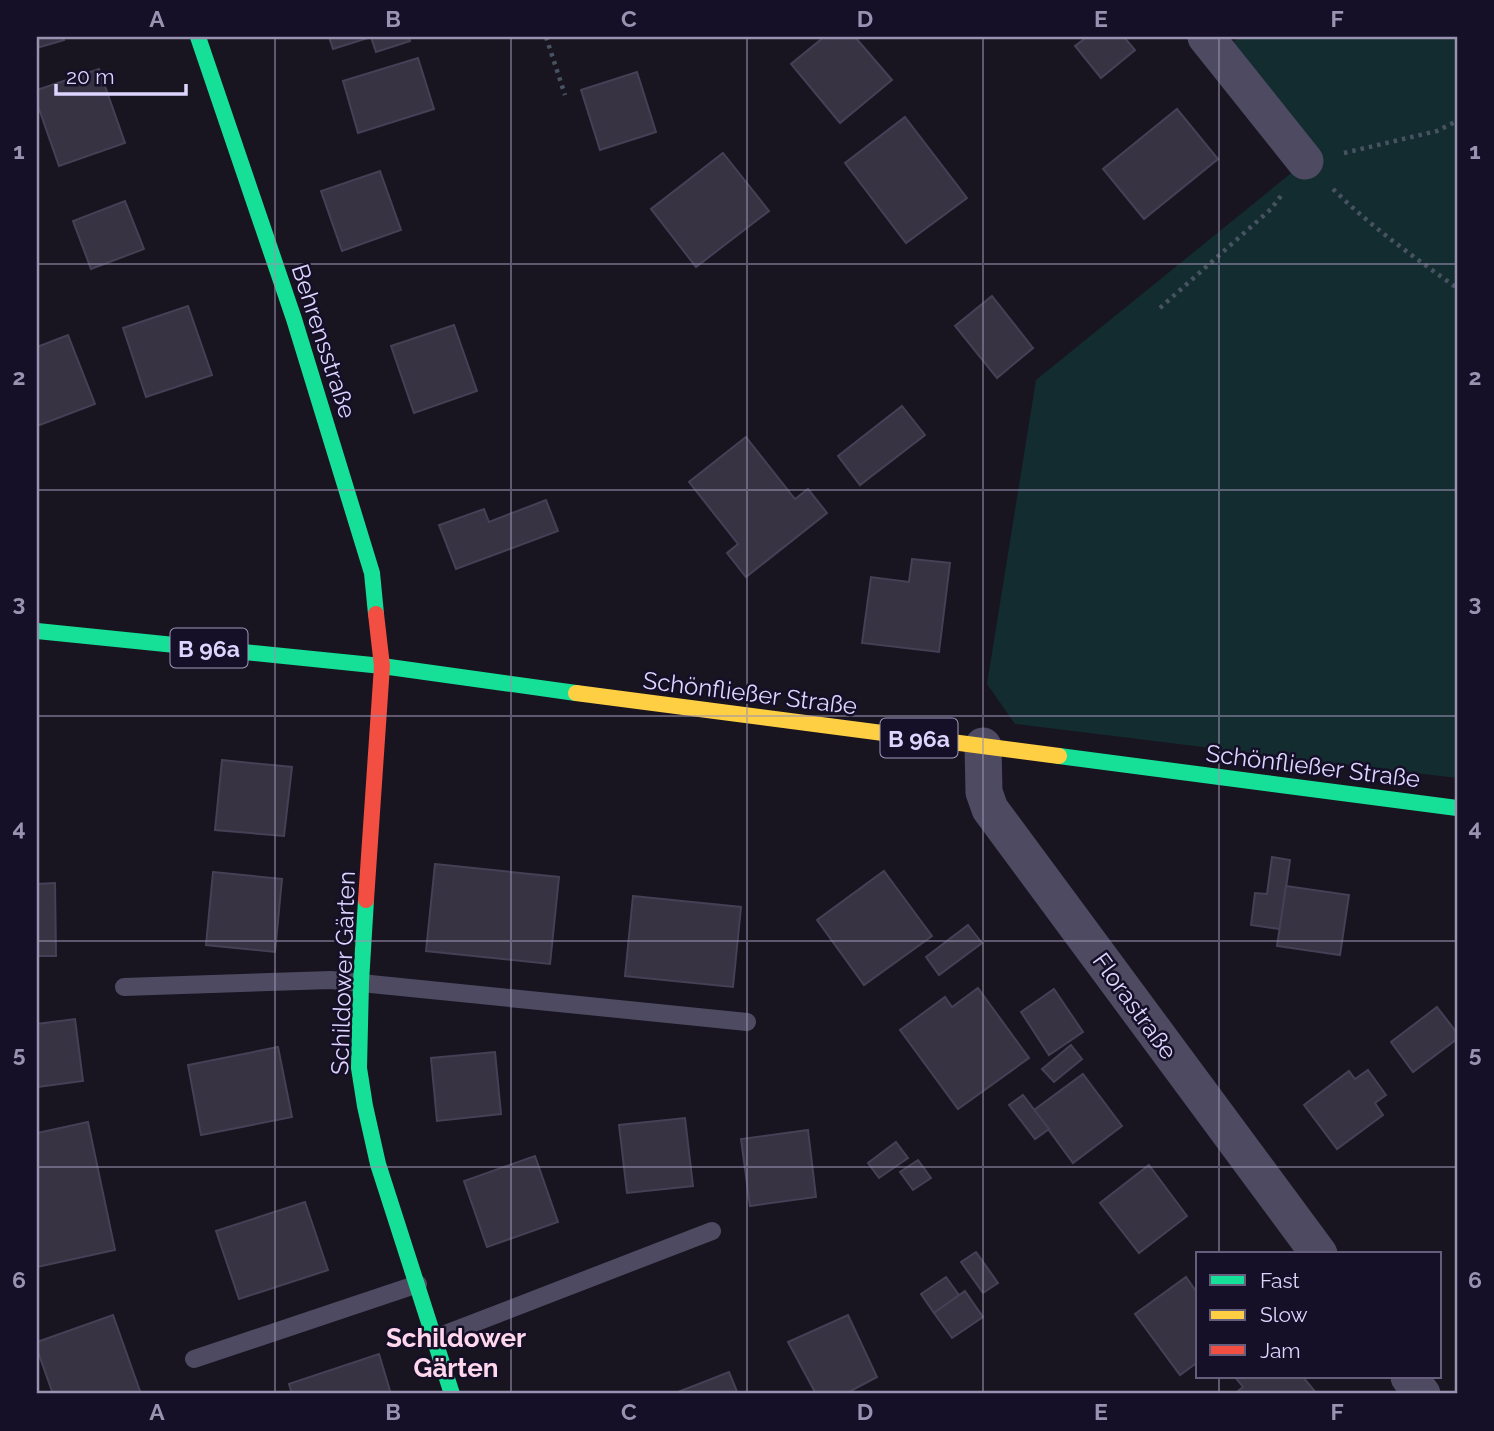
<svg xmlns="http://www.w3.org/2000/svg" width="1494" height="1431" font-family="Raleway,sans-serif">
<rect width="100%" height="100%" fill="#181521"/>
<polygon fill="#132c2f" points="1239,37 1457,37 1457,778 1015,724 987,684 1036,380 1305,162 1219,53"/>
<g fill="#373343" stroke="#454055" stroke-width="2">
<polygon points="37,37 63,37 64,40 37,48"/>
<polygon points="329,37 371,37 333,49"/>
<polygon points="371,37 409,37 410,41 376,52"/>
<polygon points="824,37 855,37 892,80 840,123 791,64"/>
<polygon points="1087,37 1124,37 1135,50 1101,78 1075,46"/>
<polygon points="418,58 434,109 358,133 343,81"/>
<polygon points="99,69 125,143 59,166 37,103 37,90"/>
<polygon points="637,72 656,132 600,150 581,90"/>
<polygon points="1177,109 1218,159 1144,219 1103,169"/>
<polygon points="905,117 967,198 906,243 845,163"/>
<polygon points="723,153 769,211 696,267 651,209"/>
<polygon points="380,171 401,230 342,251 321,191"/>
<polygon points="125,201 144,249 91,269 73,221"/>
<polygon points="992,296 1033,348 997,378 955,326"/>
<polygon points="188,306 212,375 146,397 123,328"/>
<polygon points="454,325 477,391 414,413 391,346"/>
<polygon points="68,335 95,404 37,426 37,347"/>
<polygon points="902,406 925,435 860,485 838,456"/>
<polygon points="746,437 795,499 808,489 827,513 746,577 727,553 738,544 689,482"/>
<polygon points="546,500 558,531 456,569 439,525 484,509 489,522"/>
<polygon points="912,559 950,563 939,652 862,643 871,577 909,582"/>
<polygon points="222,760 292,767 284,836 215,830"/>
<polygon points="1272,857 1290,860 1280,929 1251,925 1255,893 1267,894"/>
<polygon points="435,864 559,877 550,964 426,951"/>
<polygon points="884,871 932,936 864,985 817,920"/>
<polygon points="213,872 282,879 275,952 206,945"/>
<polygon points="55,883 56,956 37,956 37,884"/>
<polygon points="1286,886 1349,895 1340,955 1277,946"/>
<polygon points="633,896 741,907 733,987 625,976"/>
<polygon points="968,925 982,943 939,975 926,957"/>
<polygon points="978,988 1029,1058 958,1109 900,1030 945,997 952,1007"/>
<polygon points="1054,989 1083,1032 1049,1055 1021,1012"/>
<polygon points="1437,1007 1457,1033 1457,1039 1413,1072 1391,1042"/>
<polygon points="75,1019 83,1081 37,1087 37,1024"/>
<polygon points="1071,1045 1082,1059 1054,1082 1042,1069"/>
<polygon points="278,1047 292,1117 201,1135 188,1065"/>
<polygon points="495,1052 501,1114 437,1121 431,1058"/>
<polygon points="1368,1070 1386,1095 1375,1103 1383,1115 1337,1149 1304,1105 1349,1071 1355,1079"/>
<polygon points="1083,1074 1122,1126 1073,1163 1034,1110"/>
<polygon points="1023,1095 1049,1129 1035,1139 1009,1105"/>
<polygon points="685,1118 693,1186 627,1193 619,1125"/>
<polygon points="88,1122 115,1250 37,1267 37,1133"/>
<polygon points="808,1130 816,1197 750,1206 741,1139"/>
<polygon points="896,1142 908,1158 879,1178 868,1163"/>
<polygon points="535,1156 558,1222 487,1247 464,1181"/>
<polygon points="918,1160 931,1178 913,1190 900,1172"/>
<polygon points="1149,1165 1187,1216 1139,1253 1100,1203"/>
<polygon points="305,1202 328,1270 239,1299 216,1231"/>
<polygon points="976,1252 998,1283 983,1293 961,1262"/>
<polygon points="946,1277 959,1295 934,1313 921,1294"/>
<polygon points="1186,1277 1198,1294 1198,1362 1180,1375 1135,1314"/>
<polygon points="965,1291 983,1317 952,1338 934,1313"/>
<polygon points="113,1315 141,1394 53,1394 37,1349 37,1342"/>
<polygon points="848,1315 877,1377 845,1394 816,1394 788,1342"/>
<polygon points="379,1354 391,1394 292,1394 289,1384"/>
<polygon points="729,1372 738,1394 673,1394"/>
<polygon points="1235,1377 1303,1377 1317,1394 1241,1394 1238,1391 1243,1387"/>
</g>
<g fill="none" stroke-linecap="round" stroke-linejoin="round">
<g stroke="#485362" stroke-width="4.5" stroke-dasharray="3.5 5" stroke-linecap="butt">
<polyline points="546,37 565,95"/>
<polyline points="1344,153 1437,131 1457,121"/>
<path d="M1333,189C1371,227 1414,257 1457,288"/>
<polyline points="1160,308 1271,209 1283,193"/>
</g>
<g stroke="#4d4a62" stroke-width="18">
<polyline points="124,987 331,980 747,1022"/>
<polyline points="435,1338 712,1231"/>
<polyline points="194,1359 418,1284"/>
</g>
<g stroke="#4d4a62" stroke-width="37">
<polyline points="1206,37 1305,161"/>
<polyline points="983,746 984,792 990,809 1319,1254"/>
<polyline points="1409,1377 1422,1394"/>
</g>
<g stroke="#16e098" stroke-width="16">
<polyline points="198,37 294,319 372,573 376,614"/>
<polyline points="37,631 382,666 576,693"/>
<polyline points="1059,756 1457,808"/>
<polyline points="366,900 361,982 359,1068 365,1106 378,1164 452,1394"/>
</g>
<polyline stroke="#ffcf43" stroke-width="16" points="576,693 1059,756"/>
<polyline stroke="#f24e42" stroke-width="16" points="366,900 382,666 376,614"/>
</g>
<path fill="none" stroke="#9992b1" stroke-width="2" stroke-opacity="0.55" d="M275,37V1394M511,37V1394M747,37V1394M983,37V1394M1219,37V1254M37,264H1457M37,490H1457M37,716H1457M37,941H1457M37,1167H1457M1219,1377V1394"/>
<g text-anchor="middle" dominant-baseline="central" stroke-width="5" stroke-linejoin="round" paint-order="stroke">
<g fill="#150f27" stroke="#a29abe" stroke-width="2">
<rect x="170.5" y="628.5" width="77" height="39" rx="5"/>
<rect x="880.5" y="718.5" width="77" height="39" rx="5"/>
</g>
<g font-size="23" font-weight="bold" fill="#ded5ff">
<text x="209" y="648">B 96a</text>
<text x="919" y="738">B 96a</text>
</g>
<g font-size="24" fill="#ded5ff" stroke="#150f27">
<text transform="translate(324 341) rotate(72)">Behrensstraße</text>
<text transform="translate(750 693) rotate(7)">Schönfließer Straße</text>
<text transform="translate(1313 766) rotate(7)">Schönfließer Straße</text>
<text transform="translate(343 973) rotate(-88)">Schildower Gärten</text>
<text transform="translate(1135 1006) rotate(54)">Florastraße</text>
</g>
<g font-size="26" font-weight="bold" fill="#ffd7ed" stroke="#150f27">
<text x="456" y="1338">Schildower<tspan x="456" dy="30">Gärten</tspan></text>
</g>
</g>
<rect width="1494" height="1431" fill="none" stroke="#150f27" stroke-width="77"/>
<rect x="1196" y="1252" width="245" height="126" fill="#150f27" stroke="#655e7d" stroke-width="2"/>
<rect x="1210" y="1275" width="35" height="10" fill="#16e098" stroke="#655e7d" stroke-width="2"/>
<text x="1260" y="1288" font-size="21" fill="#ded5ff">Fast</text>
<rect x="1210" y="1310" width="35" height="10" fill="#ffcf43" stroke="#655e7d" stroke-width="2"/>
<text x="1260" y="1322" font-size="21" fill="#ded5ff">Slow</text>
<rect x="1210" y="1345" width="35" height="10" fill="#f24e42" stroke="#655e7d" stroke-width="2"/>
<text x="1260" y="1358" font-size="21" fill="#ded5ff">Jam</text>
<path d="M56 84v10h130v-10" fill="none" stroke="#ded5ff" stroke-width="3.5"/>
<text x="66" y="84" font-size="21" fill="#ded5ff" stroke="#150f27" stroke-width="5" paint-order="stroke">20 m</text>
<rect x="38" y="38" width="1418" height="1354" fill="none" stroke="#9992b1" stroke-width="2.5"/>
<g font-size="23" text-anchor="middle" font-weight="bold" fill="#9992b1">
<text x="157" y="27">A</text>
<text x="393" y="27">B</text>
<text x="629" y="27">C</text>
<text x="865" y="27">D</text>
<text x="1101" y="27">E</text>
<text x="1337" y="27">F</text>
<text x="19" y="159">1</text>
<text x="1475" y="159">1</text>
<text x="19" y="385">2</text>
<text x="1475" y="385">2</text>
<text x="19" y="611">3</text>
<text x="1475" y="611">3</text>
<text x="19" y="836">4</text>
<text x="1475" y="836">4</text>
<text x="19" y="1062">5</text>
<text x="1475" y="1062">5</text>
<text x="19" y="1288">6</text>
<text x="1475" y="1288">6</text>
<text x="157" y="1420">A</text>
<text x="393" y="1420">B</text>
<text x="629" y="1420">C</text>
<text x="865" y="1420">D</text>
<text x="1101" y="1420">E</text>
<text x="1337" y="1420">F</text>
</g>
</svg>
